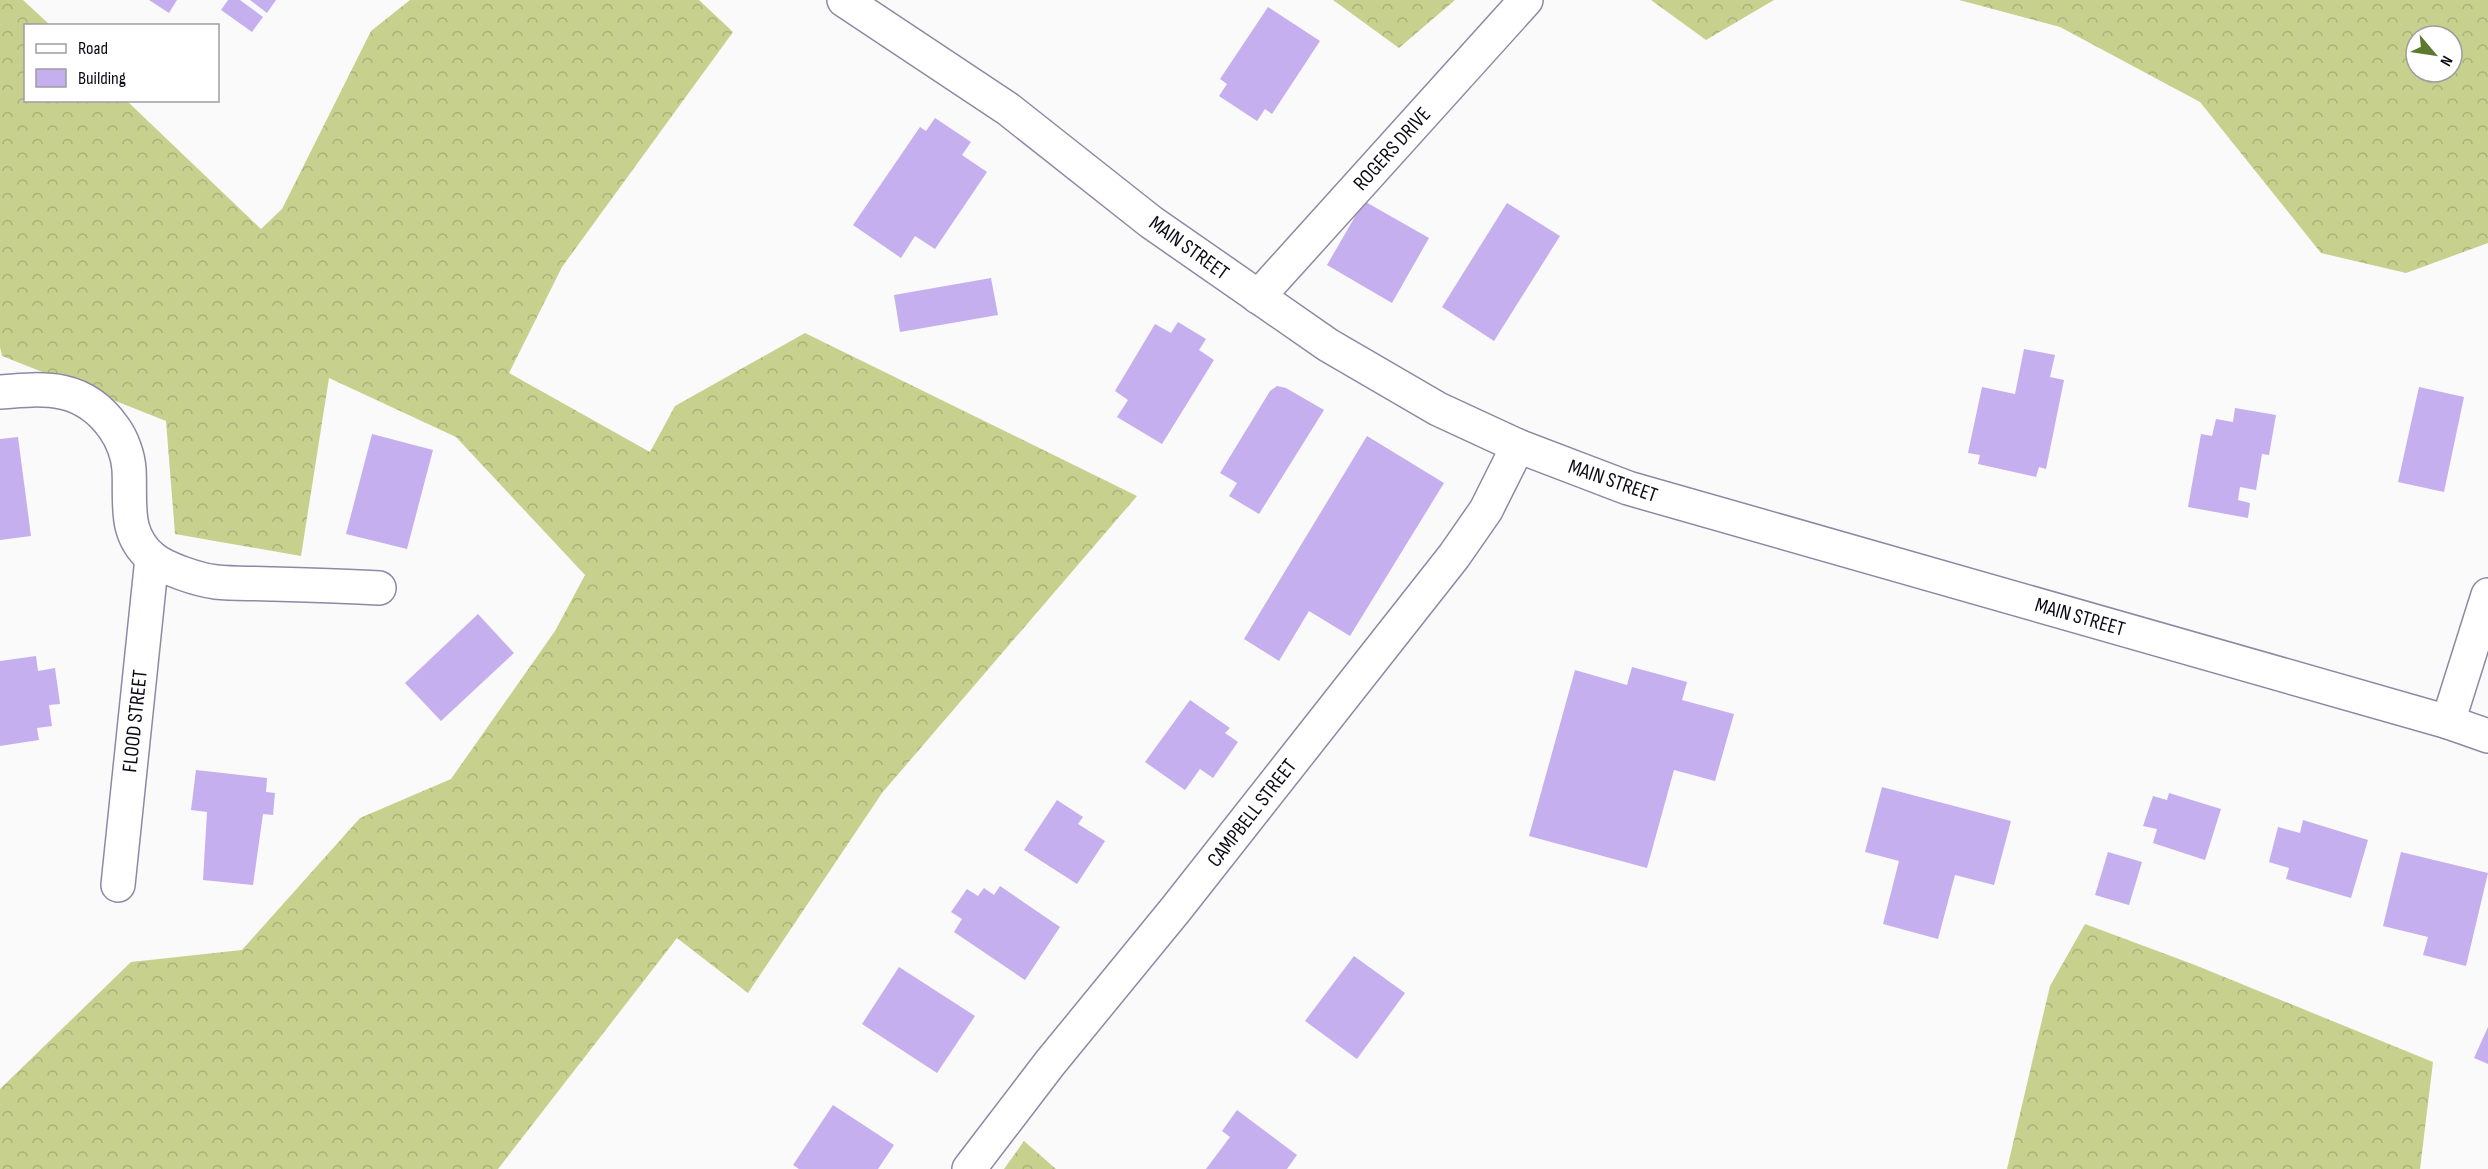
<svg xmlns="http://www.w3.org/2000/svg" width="2488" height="1169" font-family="'Sofia Sans Condensed',sans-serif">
<defs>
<pattern id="forest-crowns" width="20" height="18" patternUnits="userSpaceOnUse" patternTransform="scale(1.5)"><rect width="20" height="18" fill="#c7d18d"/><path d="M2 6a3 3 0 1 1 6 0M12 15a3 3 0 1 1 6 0" fill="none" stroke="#aab279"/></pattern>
</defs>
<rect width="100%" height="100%" fill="#fafafa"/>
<g fill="url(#forest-crowns)" fill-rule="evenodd">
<polygon points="0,0 23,0 50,25 26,26 26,100 127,101 261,229 282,209 371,31 410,0 699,0 733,32 562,267 509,373 650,452 675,406 805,333 1137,496 882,793 748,993 677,938 498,1169 0,1169 0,1089 131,962 242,950 360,818 451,779 555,631 585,575 456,437 329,378 301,556 175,534 166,421 2,356 0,347"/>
<polygon points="1333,0 1455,0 1399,48"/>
<polygon points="1651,0 1774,0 1706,40"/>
<path d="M1959,0H2488V243L2406,273L2321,253L2200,102L2060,27ZM2416,36H2452V72H2416Z"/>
<polygon points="2085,924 2195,965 2433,1062 2420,1169 2007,1169 2050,986"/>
<polygon points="1024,1141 1056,1169 1004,1169"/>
</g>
<g fill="#c5afee">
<polygon points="149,0 177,0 169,13"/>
<polygon points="228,0 240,0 263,17 252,32 221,10"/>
<polygon points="250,0 276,0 267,13"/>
<polygon points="1268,7 1320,41 1272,114 1265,109 1257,121 1219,96 1227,84 1220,79"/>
<polygon points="935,118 971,142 962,155 987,172 935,249 915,236 901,258 853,225 920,127 926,131"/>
<polygon points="1364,201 1429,238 1392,303 1327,265"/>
<polygon points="1507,203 1560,236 1494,341 1442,307"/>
<polygon points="991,278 998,315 900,332 894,295"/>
<polygon points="1178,322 1206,339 1199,350 1214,360 1162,444 1117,417 1128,400 1115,391 1155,324 1171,333"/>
<polygon points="2024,349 2055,355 2050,377 2064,380 2046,469 2039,467 2036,477 1978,464 1980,455 1968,453 1982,387 2015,394"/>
<polygon points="1277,386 1286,388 1324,410 1259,514 1229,496 1237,483 1220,473 1270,391"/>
<polygon points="2419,387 2464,397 2444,492 2398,482"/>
<polygon points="2235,408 2276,415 2269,455 2262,454 2256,490 2240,487 2238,500 2250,503 2248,518 2188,507 2201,434 2212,436 2216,419 2233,422"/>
<polygon points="372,434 433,450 407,549 346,534"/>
<polygon points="1367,436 1444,483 1350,636 1309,611 1279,661 1244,639"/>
<polygon points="18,437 31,536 0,540 0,439"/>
<polygon points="478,614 514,653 441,721 405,683"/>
<polygon points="36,656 38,671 55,668 60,704 49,705 52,726 37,728 39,740 0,746 0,661"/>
<polygon points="1632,667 1687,682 1682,700 1734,714 1715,781 1674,770 1647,868 1529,836 1575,670 1627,685"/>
<polygon points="1190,700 1230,728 1225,733 1238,742 1213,778 1200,769 1185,790 1145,762"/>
<polygon points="196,770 267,778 266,792 275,793 273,815 263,814 253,885 203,880 207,812 191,810"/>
<polygon points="1882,787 2011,821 1994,885 1955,875 1938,939 1883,924 1899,861 1865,852"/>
<polygon points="2169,793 2221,809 2205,860 2153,843 2157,829 2143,826 2153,796 2167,800"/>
<polygon points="1057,800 1083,817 1078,824 1105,841 1077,884 1024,850"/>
<polygon points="2303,820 2368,840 2351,898 2286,879 2289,868 2269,862 2278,827 2300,833"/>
<polygon points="2108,852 2142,862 2129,905 2095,895"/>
<polygon points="2401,852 2488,873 2466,966 2423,955 2428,937 2383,926"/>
<polygon points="1000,886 1060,927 1025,980 954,932 962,919 951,912 967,889 978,896 984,888 994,895"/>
<polygon points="1354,956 1405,993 1357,1059 1305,1021"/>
<polygon points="899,967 975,1016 937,1073 862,1024"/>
<polygon points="2488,1027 2488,1064 2474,1058"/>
<polygon points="833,1105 894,1145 878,1169 799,1169 793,1165"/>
<polygon points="1237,1110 1297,1155 1287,1169 1206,1169 1230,1137 1222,1131"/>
</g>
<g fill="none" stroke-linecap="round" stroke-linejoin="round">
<g stroke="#9187a5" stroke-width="36">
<g id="minor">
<polyline points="844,0 1008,109 1151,222 1328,345 1438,409 1518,446 1628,488 2448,722 2488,736"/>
<polyline points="1258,297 1526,0"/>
<path d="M0,392C46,388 84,385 114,428C122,439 128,455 129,469C131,503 123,533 152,558C165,569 199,580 216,582C233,584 252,583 270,584C306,585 343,586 379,588"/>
<polyline points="2448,722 2488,595"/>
<polyline points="118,885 152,558"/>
<polyline points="969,1169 1050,1063 1176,909 1454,556 1486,510 1518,446"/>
</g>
</g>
<use href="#minor" stroke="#fff" stroke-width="33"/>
</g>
<g text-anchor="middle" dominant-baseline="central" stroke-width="4.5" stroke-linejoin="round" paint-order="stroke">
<g font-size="21" fill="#0d0913" stroke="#fff">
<text transform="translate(1392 149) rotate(-48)">ROGERS DRIVE</text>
<text transform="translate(1189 248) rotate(36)">MAIN STREET</text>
<text transform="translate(1613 481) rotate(19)">MAIN STREET</text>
<text transform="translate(2080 617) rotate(16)">MAIN STREET</text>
<text transform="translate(135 721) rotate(-84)">FLOOD STREET</text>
<text transform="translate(1252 813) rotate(-52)">CAMPBELL STREET</text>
</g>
</g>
<rect x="24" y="24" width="195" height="78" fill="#ffffff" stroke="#9e9da1" stroke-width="1.5"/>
<rect x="36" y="44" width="30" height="9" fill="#ffffff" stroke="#9e9da1" stroke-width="1.5"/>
<text x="78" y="54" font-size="18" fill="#0d0913">Road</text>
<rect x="36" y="69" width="30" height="18" fill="#c5afee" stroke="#9e9da1" stroke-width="1.5"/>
<text x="78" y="84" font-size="18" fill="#0d0913">Building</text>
<g transform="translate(2434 54) rotate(119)"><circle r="28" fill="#ffffff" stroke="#9e9da1" stroke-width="1.5"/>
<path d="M0-4.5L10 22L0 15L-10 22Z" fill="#5b7a30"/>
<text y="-9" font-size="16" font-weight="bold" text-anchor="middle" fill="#0d0913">N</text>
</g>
</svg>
